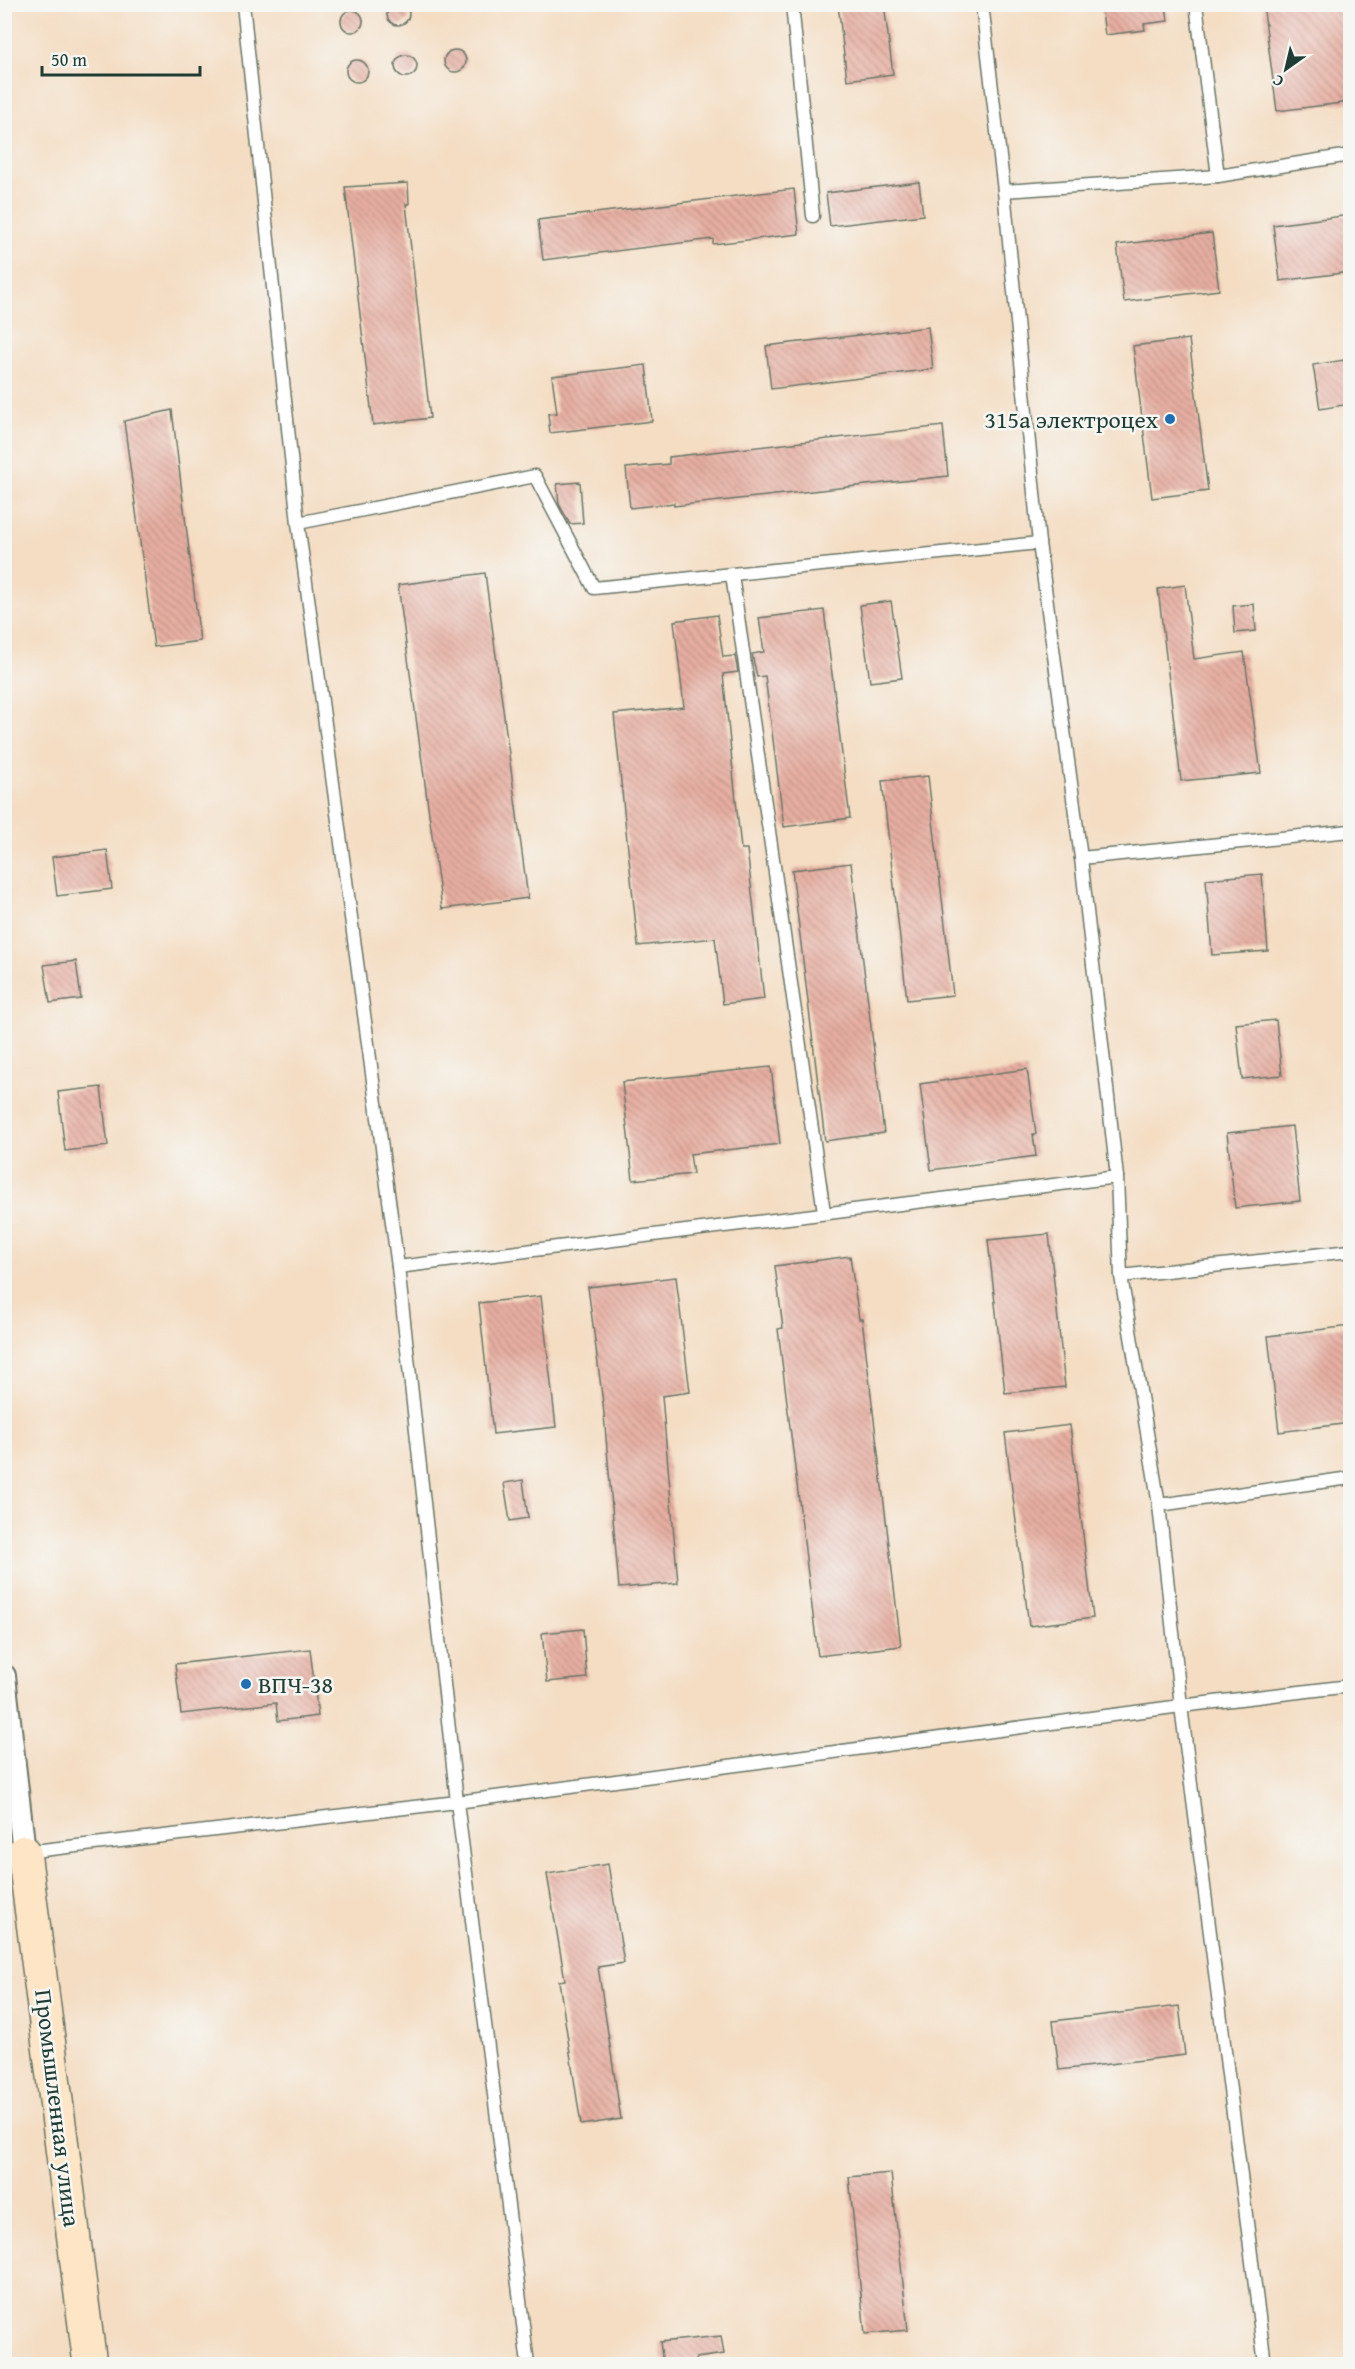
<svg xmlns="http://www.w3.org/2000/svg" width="1355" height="2369" font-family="'Gentium Book Plus',serif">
<defs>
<pattern id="building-back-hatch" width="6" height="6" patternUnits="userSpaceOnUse" patternTransform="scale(1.5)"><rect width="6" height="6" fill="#e8afa2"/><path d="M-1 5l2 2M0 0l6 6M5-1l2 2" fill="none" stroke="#bb9085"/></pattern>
</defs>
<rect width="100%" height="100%" fill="#f6f6f2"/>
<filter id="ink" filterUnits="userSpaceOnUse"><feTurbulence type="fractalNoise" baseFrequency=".0167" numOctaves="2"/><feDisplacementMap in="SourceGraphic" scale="12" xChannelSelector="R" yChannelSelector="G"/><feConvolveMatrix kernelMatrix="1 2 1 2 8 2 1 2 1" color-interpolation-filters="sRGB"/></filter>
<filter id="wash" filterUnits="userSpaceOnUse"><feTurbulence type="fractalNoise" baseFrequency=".008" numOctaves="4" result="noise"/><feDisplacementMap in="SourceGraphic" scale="24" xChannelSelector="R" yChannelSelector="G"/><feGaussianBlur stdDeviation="1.35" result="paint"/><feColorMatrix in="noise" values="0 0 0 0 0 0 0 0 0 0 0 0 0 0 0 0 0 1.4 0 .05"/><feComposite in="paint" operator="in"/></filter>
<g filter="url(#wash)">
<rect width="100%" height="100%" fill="#f4ddc3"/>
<g id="blocks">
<g fill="url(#building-back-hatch)">
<circle cx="398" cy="14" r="11"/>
<polygon points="838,4 884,4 893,74 847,80"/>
<polygon points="1101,4 1166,4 1168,21 1144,24 1145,30 1105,35"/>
<polygon points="1263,4 1350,4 1350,102 1277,111"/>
<circle cx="352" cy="21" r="11"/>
<circle cx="455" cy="61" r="11"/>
<circle cx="406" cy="66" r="11"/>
<circle cx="357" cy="71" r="11"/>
<polygon points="919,182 923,215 830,226 826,193"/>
<polygon points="408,183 409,204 406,204 430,418 373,425 345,187"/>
<polygon points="794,189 799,234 713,244 713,239 543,260 538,220"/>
<polygon points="1350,215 1350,272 1280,281 1273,225"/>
<polygon points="1212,233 1219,290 1124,302 1117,245"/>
<polygon points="928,327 933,369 771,389 766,346"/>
<polygon points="1189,339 1208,491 1152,498 1133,346"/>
<polygon points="1344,360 1350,404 1320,409 1313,365"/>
<polygon points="646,365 652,421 550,433 548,414 557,413 552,376"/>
<polygon points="172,410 200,641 154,647 124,421"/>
<polygon points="943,426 948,476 674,506 674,503 630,508 626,468 669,464 669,457"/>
<polygon points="580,482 583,523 570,524 559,504 557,484"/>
<polygon points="485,573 528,898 442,909 398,585"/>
<polygon points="1185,585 1194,659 1244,652 1261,773 1181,781 1158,589"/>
<polygon points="891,601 902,678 870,682 860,605"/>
<polygon points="1254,604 1256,631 1235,633 1233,606"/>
<polygon points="824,610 850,818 784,827 765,676 757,677 752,654 764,652 759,618"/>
<polygon points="717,615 723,657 735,656 738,672 723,674 741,849 747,849 764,999 723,1004 715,938 638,946 614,714 684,707 674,621"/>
<polygon points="928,776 953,995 907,1000 882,781"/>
<polygon points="107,850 112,889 57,896 52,857"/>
<polygon points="851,863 884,1133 825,1141 792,870"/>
<polygon points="1262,874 1268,951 1212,955 1206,879"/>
<polygon points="76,961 81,999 50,1003 44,965"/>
<polygon points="1276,1020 1282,1075 1242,1079 1236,1024"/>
<polygon points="771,1067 780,1144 690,1154 693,1174 633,1180 622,1082"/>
<polygon points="1027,1069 1036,1134 1033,1134 1036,1156 931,1170 920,1084"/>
<polygon points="101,1087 108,1146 65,1151 58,1092"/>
<polygon points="1292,1126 1300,1201 1235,1208 1227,1133"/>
<polygon points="1049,1234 1065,1387 1005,1393 988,1240"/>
<polygon points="850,1256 859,1319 862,1319 901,1646 818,1656 778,1329 783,1328 775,1266"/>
<polygon points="676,1277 690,1392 662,1396 678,1583 619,1588 603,1403 588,1287"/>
<polygon points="541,1296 556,1427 493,1434 479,1303"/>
<polygon points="1350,1326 1350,1423 1279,1432 1268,1336"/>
<polygon points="1070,1425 1093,1618 1029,1626 1005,1433"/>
<polygon points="523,1480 528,1518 510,1521 504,1483"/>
<polygon points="583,1629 587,1678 547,1682 542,1633"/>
<polygon points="310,1649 318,1716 278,1721 276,1703 181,1714 175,1664"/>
<polygon points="608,1864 624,1963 598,1967 621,2119 581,2125 559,1981 565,1980 547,1874"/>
<polygon points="1179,2006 1185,2055 1059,2070 1053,2021"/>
<polygon points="891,2173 908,2330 865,2334 849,2177"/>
<polygon points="721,2336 724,2354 696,2358 696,2364 663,2364 660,2342"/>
</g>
</g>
</g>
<g filter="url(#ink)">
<use href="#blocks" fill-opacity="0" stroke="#6a7566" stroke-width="1.5"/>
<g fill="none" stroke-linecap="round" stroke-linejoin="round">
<g stroke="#6a7566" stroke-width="15">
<g id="lane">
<polyline points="243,4 298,523 398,1267 457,1802 528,2364"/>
<polyline points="792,4 813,216"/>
<polyline points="982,4 1004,191 1039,543 1081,858 1117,1177 1121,1276 1159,1505 1181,1706 1265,2364"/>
<polyline points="1196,4 1218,176"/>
<polyline points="1004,191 1218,176 1350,155"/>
<polyline points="298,523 535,476 594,588 1039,543"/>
<polyline points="732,575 824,1212"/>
<polyline points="1081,858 1350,831"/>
<polyline points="398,1267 1117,1177"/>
<polyline points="1121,1276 1350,1251"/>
<polyline points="1159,1505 1350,1478"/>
<polyline points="25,1852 457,1802 1181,1706 1350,1686"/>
</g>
</g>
<g stroke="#6a7566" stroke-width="26">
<polyline id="street" points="4,1676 24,1852"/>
</g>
<g stroke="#6a7566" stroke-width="36">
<polyline id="secondary" points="24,1852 90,2364"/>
</g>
<use href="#lane" stroke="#fff" stroke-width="12"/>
<use href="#street" stroke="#fff" stroke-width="22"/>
<use href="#secondary" stroke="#fde5c5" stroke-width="33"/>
</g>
</g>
<g fill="#1f6fb2" stroke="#f6f6f2" stroke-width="2">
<circle cx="1170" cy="419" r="6"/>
<circle cx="246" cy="1684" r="6"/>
</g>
<g text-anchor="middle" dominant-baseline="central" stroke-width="5" stroke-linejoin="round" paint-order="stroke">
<g font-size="24" fill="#1f3d34" stroke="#f6f6f2" text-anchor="end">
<text x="1158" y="419">315a электроцех</text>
<text x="258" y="1684" text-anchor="start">ВПЧ-38</text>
</g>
<g font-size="24" fill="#1f3d34" stroke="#f6f6f2">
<text transform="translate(58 2108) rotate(83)">Промышленная улица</text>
</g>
</g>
<rect width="1355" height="2369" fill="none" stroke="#f6f6f2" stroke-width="24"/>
<g transform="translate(1286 69) rotate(214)" stroke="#f6f6f2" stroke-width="4.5" paint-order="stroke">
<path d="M0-4.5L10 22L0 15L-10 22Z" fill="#1f3d34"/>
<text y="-9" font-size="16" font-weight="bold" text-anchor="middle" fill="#1f3d34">С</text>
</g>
<path d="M42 66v9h158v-9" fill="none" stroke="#1f3d34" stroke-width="3"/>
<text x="51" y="66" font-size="18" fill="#1f3d34" stroke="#f6f6f2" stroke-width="4.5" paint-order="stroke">50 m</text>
</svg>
